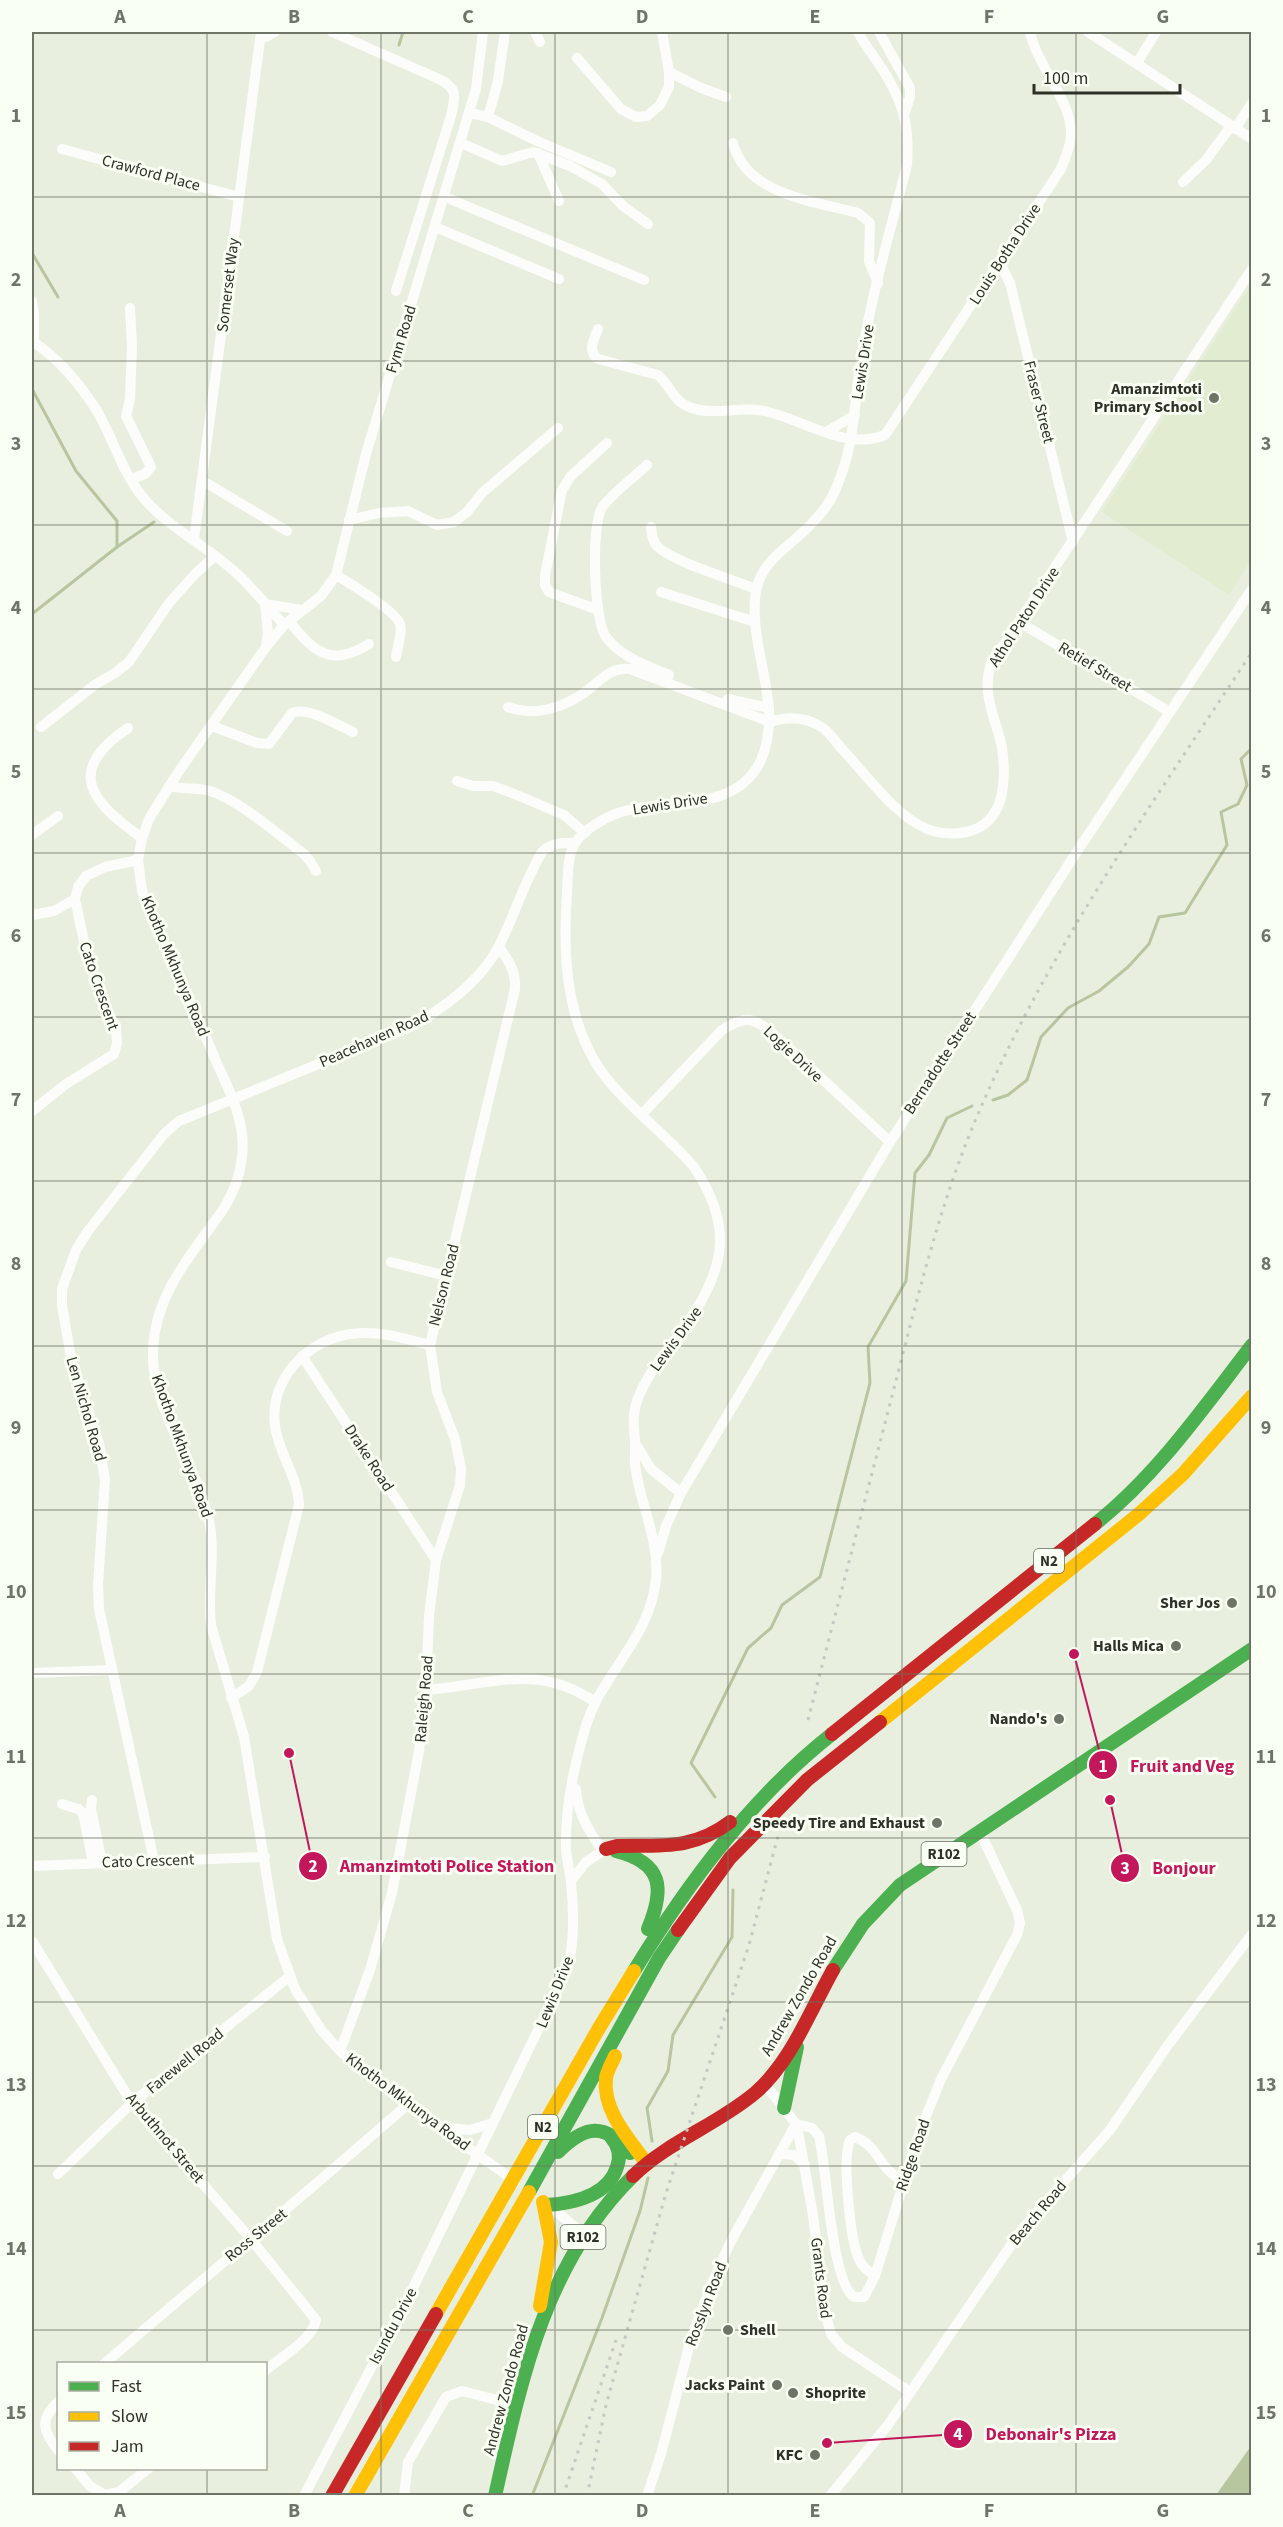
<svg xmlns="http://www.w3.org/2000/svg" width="1283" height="2527" font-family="'Source Sans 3',sans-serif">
<rect width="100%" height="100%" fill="#e8efde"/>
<polygon fill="#e1ecd1" points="1251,285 1251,560 1229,595 1102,512"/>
<polygon fill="#b7c69f" points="1251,2446 1251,2495 1216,2495"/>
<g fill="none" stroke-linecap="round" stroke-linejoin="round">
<g stroke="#b7c69f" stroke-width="3">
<polyline points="399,45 403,32"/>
<polyline points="32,253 58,297"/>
<polyline points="32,389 76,471 117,521 117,547"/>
<polyline points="32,614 117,547 154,522"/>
<polyline points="993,1100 1008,1095 1027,1080 1041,1037 1068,1008 1099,991 1128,967 1149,944 1159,917 1185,913 1227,845 1221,812 1238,804 1247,785 1241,759 1252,748"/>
<polyline points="715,1797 691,1763 748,1648 771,1628 782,1605 820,1577 870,1383 868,1347 906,1281 915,1173 929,1155 947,1118 972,1106"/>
<polyline points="652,2141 647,2108 668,2071 673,2035 732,1937 733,1890"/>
<polyline points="532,2496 602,2318 640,2211 648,2178"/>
</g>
<g stroke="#fcfdfa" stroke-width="10">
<path d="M332,32L439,79C459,89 455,97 451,116L396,291"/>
<path d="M483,32L476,89L366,454L336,575L321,596L284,625L266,647L177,774L149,819L142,838L138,860L142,891L153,921C175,967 196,1014 216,1061C226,1084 239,1108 242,1134C245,1160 237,1189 222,1211C191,1255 155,1294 153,1350C150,1407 198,1466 209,1521C216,1552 207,1591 211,1625L244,1737L277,1939L295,1989L322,2031L340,2051L407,2105L515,2181"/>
<polyline points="535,32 540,42"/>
<polyline points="879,32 910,88 910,97 905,112"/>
<polyline points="1088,32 1252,139"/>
<polyline points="262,38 266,37 275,32"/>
<polyline points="577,58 621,109 636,117 647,116 660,105 669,87 669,72 662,32"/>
<polyline points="1137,63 1156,32"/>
<polyline points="669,72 701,88 726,97"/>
<polyline points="470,113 488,117 498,81 505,32"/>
<polyline points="488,117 537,141 611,172"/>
<polyline points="1235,129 1252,103"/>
<polyline points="461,143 502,161 533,152 570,166 602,184 623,206 648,224"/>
<path d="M733,143C746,195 814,201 858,213L870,223L869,261L878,283"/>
<polyline points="62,149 239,197"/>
<polyline points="538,153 559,201"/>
<polyline points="1183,182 1206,160 1231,126"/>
<polyline points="445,197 644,280"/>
<polyline points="435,227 559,279"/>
<polyline points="1000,263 1010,283 1073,542"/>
<polyline points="32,301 34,315 34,342"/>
<polyline points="130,308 132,346 130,399 126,416 151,467 145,474 131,479"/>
<path d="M598,329C594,339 587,351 598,359L658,375C670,385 673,401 689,407C711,416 737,407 759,410C799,416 843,452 885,435L1061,169C1065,158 1071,146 1071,134C1072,101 1037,66 1030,32"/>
<path d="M32,341C58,358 80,384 97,411C114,440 122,473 145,500C170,528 206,546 234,571C252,587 268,607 284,625"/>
<polyline points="826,432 855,415"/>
<path d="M647,465C633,478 615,491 603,506C590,523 594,621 606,637C621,657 647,666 669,675"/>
<polyline points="203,481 287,531"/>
<polyline points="349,520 379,513 408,511 437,525 454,522 467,512 482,493 558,428"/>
<path d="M651,527C652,534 652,540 656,545C670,561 734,580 756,589"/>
<polyline points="194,539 261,32"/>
<path d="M336,575C349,583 396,611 400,624C403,633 397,647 396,657"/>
<polyline points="661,592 755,622"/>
<polyline points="598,610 549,592 545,585 545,575 562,490 571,476 607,443"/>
<path d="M289,621C314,652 331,668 369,644"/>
<polyline points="1019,622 1170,712"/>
<polyline points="266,646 268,633 265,604 302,610"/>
<polyline points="728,699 769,708"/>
<path d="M508,707C533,716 559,709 581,695C597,685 609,666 630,669L770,722C788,716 807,717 823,728C830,733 836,742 841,748C866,774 894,815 927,829C942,835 961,835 976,829C1006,816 1006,776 1002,748C999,729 989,711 988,691C987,681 988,673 991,664L1252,269"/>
<path d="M212,726L257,743L269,744L292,713C307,706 338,725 353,732"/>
<polyline points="41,727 96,684 115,673 129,662 169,603 196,573 215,556"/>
<path d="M128,728C64,771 91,802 142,838"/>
<polyline points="457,781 473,786 493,786 512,793 564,815 585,833"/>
<path d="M169,786C183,790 197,787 210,791C239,800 279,835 304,854L310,861L316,871"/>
<polyline points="32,835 58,816"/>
<polyline points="32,915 54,911 75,899"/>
<polyline points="32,1111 66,1084 114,1054 117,1043 116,1028 98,990 86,951 75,899 78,887 86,876 105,867 138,860"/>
<path d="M642,1114L722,1030C748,1014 754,1018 776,1036L890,1142"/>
<polyline points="391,1262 447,1276"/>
<polyline points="302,1356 436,1560"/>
<polyline points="637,1446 651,1469 681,1493"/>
<polyline points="658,1553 666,1526 681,1493 890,1142 1078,850 1252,589"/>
<polyline points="32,1673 112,1670"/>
<path d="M426,1690C491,1685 536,1662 595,1702"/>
<path d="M231,1698L249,1686L257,1672L299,1505C298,1477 279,1454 275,1426C268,1374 317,1331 366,1333C388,1333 409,1340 430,1345"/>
<path d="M576,1789C577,1813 589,1831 602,1850"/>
<polyline points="92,1800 91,1809 102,1863"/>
<polyline points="62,1804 78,1809 83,1813 93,1863"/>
<path d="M154,1861L99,1609L98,1585L105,1480L99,1443L72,1363L62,1306V1289L76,1250L88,1231L117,1194L164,1134L179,1121L414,1025C445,1007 480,981 498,948C514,917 524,882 542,852C552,842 562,843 575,843"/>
<polyline points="32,1866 265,1857"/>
<polyline points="571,1881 586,1862 606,1849"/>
<path d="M32,1941L132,2103L250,2238L316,2320C312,2340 281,2357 266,2370"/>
<path d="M340,2051L370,1970L392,1893L419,1751L426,1690L429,1616L436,1560L460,1485L461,1468L455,1439L437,1392L430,1345L515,989C516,971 509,961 499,947"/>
<polyline points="765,2084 796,2124 799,2137 813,2215 825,2313 831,2334 842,2347 910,2392"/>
<path d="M796,2124L812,2128L819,2136C827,2169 831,2281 854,2297H864L875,2276L917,2139L941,2079L1017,1935L1020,1923L1017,1910L979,1830"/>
<polyline points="441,2127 470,2130 493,2123"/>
<polyline points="780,2154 794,2155 805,2165"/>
<polyline points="58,2174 132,2103 290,1976"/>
<polyline points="549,2206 584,2234"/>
<path d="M875,2276C868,2271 862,2267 859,2259C850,2240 842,2158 850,2140L855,2137C881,2147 877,2169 904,2181"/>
<path d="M104,2364C205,2277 307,2193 407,2105"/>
<path d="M58,2402C39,2420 43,2432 58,2450"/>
<polyline points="75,2468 90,2486 105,2495 119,2492 149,2468"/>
<path d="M304,2496L414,2286L568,1968C575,1939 574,1911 571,1882C570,1871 567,1861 566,1850C565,1815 572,1776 581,1743C586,1722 594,1702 606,1684C627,1650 652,1621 656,1579C660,1539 639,1503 635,1464C634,1457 636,1449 635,1441C634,1428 632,1414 637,1401C646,1376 662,1357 678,1336C722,1276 738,1232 694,1167C665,1133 620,1101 597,1065C565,1013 563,952 567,893C568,877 567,859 574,845C581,831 604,818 618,813C665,797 736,815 761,760C785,704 747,648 756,591C762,558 793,545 813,522C824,511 834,496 839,481C854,444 854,406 860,367C870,299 890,232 907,165C910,124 903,101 881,67C873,55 864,44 858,32"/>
<polyline points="404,2496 408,2462 446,2397 462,2391 516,2405"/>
<polyline points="647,2496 661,2454 692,2335 713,2281 731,2241 796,2124"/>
<polyline points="830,2496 888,2425 1022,2229 1110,2130 1168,2045 1252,1934"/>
</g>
<g stroke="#4caf50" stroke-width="14">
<path d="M1095,1524C1157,1475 1204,1407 1252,1345"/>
<path d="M616,1851C663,1863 665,1888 648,1929"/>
<polyline points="833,1970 863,1924 900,1885 1252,1649"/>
<path d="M634,1971C688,1883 751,1798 832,1734"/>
<polyline points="784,2108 797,2047"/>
<path d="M558,2152C585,2125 605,2122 630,2153"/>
<polyline points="529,2192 659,1958 678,1930"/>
<path d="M547,2205C574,2203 608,2196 617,2167C621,2156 619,2146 611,2137"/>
<path d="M495,2496C521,2380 545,2262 633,2176"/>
</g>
<g stroke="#ffc107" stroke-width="14">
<polyline points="880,1722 1139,1514 1183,1474 1252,1396"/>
<path d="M615,2056C612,2063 607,2071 606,2078C602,2111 630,2140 647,2164"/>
<polyline points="540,2306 551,2242 543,2202"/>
<polyline points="436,2314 599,2028 634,1971"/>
<polyline points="355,2496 529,2192"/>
</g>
<g stroke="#c62828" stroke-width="14">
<polyline points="832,1734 1095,1524"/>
<path d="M606,1849L617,1846C661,1845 693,1850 730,1822"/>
<polyline points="678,1930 730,1858 807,1780 880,1722"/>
<path d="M633,2176C669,2141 717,2125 755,2093C791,2062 810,2011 833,1970"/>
<polyline points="332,2496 436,2314"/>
</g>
<g stroke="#c5c7c3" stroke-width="3" stroke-dasharray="3 6" stroke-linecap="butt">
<path d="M808,1720C836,1612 864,1504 892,1396C916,1304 938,1210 975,1121C1046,953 1152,804 1252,652"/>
<polyline points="563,2496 616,2340"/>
<polyline points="587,2496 606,2405 666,2193 749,1945 778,1836"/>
</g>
</g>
<path fill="none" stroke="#6e7466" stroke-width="1.5" stroke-opacity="0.55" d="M207,32V2364M381,32V2496M555,32V2496M728,32V2496M902,32V2496M1076,32V2496M32,197H1252M32,361H1252M32,525H1252M32,689H1252M32,853H1252M32,1017H1252M32,1181H1252M32,1346H1252M32,1510H1252M32,1674H1252M32,1838H1252M32,2002H1252M32,2166H1252M32,2330H1252M207,2468V2496"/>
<g fill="#6e7466" stroke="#fafff3" stroke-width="2">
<circle cx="1214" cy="398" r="6"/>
<circle cx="1232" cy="1603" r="6"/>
<circle cx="1176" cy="1646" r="6"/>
<circle cx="1059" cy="1719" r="6"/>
<circle cx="937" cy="1823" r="6"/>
<circle cx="728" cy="2330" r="6"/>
<circle cx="777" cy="2385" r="6"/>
<circle cx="793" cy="2393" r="6"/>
<circle cx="815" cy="2455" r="6"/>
</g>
<g text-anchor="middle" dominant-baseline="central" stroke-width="6" stroke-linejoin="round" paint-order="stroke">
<g fill="#fafff3" stroke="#6a6f64" stroke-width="1.5">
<rect x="1034" y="1549" width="30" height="24" rx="4.5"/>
<rect x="921.5" y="1842" width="45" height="24" rx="4.5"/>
<rect x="528" y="2115" width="30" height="24" rx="4.5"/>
<rect x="560.5" y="2225" width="45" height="24" rx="4.5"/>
</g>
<g font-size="15" font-weight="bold" fill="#2d3126">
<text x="1049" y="1561">N2</text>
<text x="944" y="1854">R102</text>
<text x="543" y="2127">N2</text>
<text x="583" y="2237">R102</text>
</g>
<g font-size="16" fill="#2d3126" stroke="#fafff3">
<text transform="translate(151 173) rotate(15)">Crawford Place</text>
<text transform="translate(1005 254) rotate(-57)">Louis Botha Drive</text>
<text transform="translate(228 285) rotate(-83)">Somerset Way</text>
<text transform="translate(401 339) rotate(-73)">Fynn Road</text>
<text transform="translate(863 362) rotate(-81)">Lewis Drive</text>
<text transform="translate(1039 402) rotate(76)">Fraser Street</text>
<text transform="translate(1024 617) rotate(-57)">Athol Paton Drive</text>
<text transform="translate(1095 667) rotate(31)">Retief Street</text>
<text transform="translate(670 804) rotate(-9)">Lewis Drive</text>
<text transform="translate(175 966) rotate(67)">Khotho Mkhunya Road</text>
<text transform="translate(99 986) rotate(71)">Cato Crescent</text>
<text transform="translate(374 1039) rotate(-24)">Peacehaven Road</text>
<text transform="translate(793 1054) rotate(43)">Logie Drive</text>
<text transform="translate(940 1063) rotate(-57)">Bernadotte Street</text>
<text transform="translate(444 1285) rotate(-76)">Nelson Road</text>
<text transform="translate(676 1339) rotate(-54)">Lewis Drive</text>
<text transform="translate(86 1409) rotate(74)">Len Nichol Road</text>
<text transform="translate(182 1446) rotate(70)">Khotho Mkhunya Road</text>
<text transform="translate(369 1458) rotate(57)">Drake Road</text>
<text transform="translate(424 1699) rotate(-85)">Raleigh Road</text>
<text transform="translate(148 1861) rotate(-2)">Cato Crescent</text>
<text transform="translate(555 1992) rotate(-68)">Lewis Drive</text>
<text transform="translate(799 1996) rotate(-60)">Andrew Zondo Road</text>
<text transform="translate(185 2061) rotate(-39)">Farewell Road</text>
<text transform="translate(408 2102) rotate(37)">Khotho Mkhunya Road</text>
<text transform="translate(165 2138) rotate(50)">Arbuthnot Street</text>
<text transform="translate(913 2155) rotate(-71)">Ridge Road</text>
<text transform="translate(1038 2213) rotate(-50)">Beach Road</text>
<text transform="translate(256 2235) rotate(-39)">Ross Street</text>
<text transform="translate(821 2278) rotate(83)">Grants Road</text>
<text transform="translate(706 2304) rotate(-69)">Rosslyn Road</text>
<text transform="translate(393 2326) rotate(-62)">Isundu Drive</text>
<text transform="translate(506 2390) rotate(-75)">Andrew Zondo Road</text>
</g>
<g font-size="16" font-weight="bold" fill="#2d3126" stroke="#fafff3" text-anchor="end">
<text x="1202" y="389">Amanzimtoti<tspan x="1202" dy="18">Primary School</tspan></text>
<text x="1220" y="1603">Sher Jos</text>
<text x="1164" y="1646">Halls Mica</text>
<text x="1047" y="1719">Nando's</text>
<text x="925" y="1823">Speedy Tire and Exhaust</text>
<text x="740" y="2330" text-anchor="start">Shell</text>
<text x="765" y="2385">Jacks Paint</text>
<text x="805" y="2393" text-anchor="start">Shoprite</text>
<text x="803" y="2455">KFC</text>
</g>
</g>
<path fill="none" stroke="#c2185b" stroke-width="2" d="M1074 1654L1103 1765M289 1753L313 1866M1110 1800L1125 1868M827 2443L958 2434"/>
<g fill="#c2185b" stroke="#fafff3" stroke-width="2">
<circle cx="1074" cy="1654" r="6"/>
<circle cx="289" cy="1753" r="6"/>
<circle cx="1110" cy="1800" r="6"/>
<circle cx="827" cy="2443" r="6"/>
<circle cx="1103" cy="1765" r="15"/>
<circle cx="313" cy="1866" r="15"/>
<circle cx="1125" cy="1868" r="15"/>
<circle cx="958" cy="2434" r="15"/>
</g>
<g font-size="18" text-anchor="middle" font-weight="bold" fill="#fff">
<text x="1103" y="1772">1</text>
<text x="313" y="1872">2</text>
<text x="1125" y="1874">3</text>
<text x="958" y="2440">4</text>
</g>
<g font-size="18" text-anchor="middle" font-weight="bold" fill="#c2185b" stroke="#fafff3" stroke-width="6" stroke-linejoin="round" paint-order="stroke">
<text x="1182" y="1772">Fruit and Veg</text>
<text x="447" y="1872">Amanzimtoti Police Station</text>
<text x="1184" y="1874">Bonjour</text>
<text x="1051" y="2440">Debonair's Pizza</text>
</g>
<rect width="1283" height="2527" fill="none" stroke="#fafff3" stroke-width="66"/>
<rect x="57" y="2362" width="210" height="108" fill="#fafff3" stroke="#a8ada1" stroke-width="1.5"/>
<rect x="69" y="2382" width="30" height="9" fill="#4caf50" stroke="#a8ada1" stroke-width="1.5"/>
<text x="111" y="2392" font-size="18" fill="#2d3126">Fast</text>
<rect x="69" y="2412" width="30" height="9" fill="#ffc107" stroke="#a8ada1" stroke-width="1.5"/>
<text x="111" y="2422" font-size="18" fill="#2d3126">Slow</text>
<rect x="69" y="2442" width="30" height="9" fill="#c62828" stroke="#a8ada1" stroke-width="1.5"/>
<text x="111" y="2452" font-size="18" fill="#2d3126">Jam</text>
<path d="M1034 84v9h146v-9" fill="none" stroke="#2d3126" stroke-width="3"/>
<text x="1043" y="84" font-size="18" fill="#2d3126" stroke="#fafff3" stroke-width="4.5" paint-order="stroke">100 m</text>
<rect x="33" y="33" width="1217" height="2461" fill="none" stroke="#6e7466" stroke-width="2"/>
<g font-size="20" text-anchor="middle" font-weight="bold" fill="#6e7466">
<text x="120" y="23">A</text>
<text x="294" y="23">B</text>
<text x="468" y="23">C</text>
<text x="642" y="23">D</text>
<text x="815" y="23">E</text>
<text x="989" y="23">F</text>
<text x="1163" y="23">G</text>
<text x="16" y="122">1</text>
<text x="1266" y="122">1</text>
<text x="16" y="286">2</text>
<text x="1266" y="286">2</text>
<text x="16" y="450">3</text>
<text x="1266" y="450">3</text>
<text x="16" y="614">4</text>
<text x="1266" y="614">4</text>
<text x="16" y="778">5</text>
<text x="1266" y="778">5</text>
<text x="16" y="942">6</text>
<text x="1266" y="942">6</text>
<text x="16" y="1106">7</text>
<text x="1266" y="1106">7</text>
<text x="16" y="1270">8</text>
<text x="1266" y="1270">8</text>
<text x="16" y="1434">9</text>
<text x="1266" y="1434">9</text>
<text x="16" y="1598">10</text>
<text x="1266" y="1598">10</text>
<text x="16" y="1763">11</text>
<text x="1266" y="1763">11</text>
<text x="16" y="1927">12</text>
<text x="1266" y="1927">12</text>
<text x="16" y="2091">13</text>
<text x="1266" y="2091">13</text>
<text x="16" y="2255">14</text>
<text x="1266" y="2255">14</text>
<text x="16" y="2419">15</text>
<text x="1266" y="2419">15</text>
<text x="120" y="2517">A</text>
<text x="294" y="2517">B</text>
<text x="468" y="2517">C</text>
<text x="642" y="2517">D</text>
<text x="815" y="2517">E</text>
<text x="989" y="2517">F</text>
<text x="1163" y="2517">G</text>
</g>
</svg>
